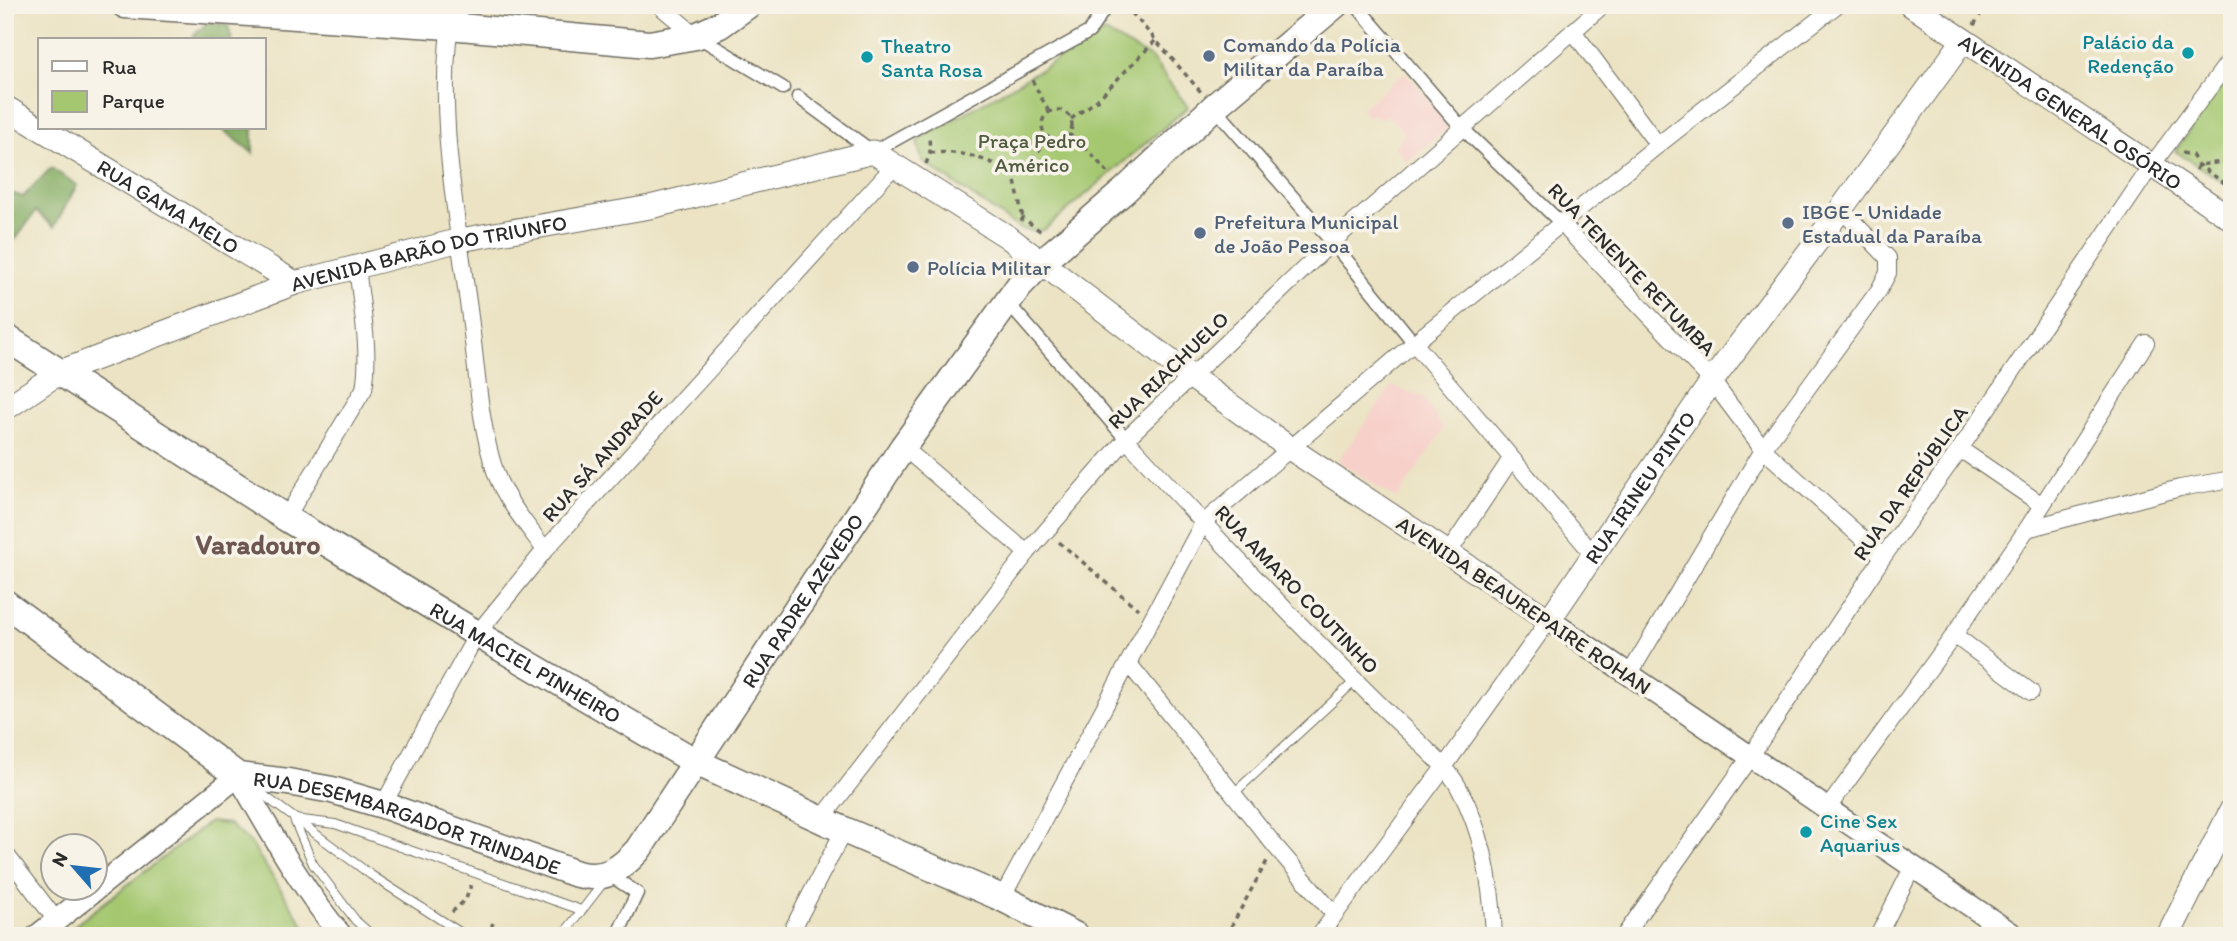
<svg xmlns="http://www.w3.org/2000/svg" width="2237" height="941" font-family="Itim,sans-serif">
<rect width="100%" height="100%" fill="#f7f3e8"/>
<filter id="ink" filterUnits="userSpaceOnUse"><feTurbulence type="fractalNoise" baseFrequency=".0143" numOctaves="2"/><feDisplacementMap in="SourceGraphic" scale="14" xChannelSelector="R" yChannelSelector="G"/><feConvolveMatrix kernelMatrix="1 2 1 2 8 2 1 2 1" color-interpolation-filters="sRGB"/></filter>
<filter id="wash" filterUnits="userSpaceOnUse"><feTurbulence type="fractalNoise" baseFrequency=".00686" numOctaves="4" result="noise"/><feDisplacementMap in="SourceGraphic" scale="28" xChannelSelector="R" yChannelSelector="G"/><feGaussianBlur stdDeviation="1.57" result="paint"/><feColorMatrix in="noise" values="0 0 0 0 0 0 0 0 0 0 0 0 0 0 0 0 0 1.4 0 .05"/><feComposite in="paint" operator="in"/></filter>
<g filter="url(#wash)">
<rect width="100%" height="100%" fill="#ebe3c3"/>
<g fill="#f7d0ca">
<polygon points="1405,72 1452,124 1407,162 1395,146 1405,134 1389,115 1381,119 1373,114 1369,118 1361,109"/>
<polygon points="1392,386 1423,397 1444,429 1397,499 1337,461"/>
</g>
<g fill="#a4c770" stroke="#68794e" stroke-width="2">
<polygon points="1105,32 1151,58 1188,107 1044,230 1030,231 1019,228 922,161 917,141"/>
<polygon points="2232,70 2232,188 2175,151"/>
<polygon points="209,822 228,824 250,842 307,930 308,936 61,936"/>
</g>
<g fill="#83ac62" stroke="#576c46" stroke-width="2">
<polygon points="209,21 228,26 232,40 197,40 193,36"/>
<polygon points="226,128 253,128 253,153 225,131"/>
<polygon points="51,168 77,185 54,227 36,211 16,239 5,233 5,191 23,197"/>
</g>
</g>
<g filter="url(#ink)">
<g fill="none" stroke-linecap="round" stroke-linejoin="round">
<g stroke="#6e6b60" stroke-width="10">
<g id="service">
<polyline points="254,788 371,875 466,936"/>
<polyline points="1233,794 1355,681"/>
<polyline points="294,819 335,824 581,910"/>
<polyline points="295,822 313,864 356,921 373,936"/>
<polyline points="562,936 603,883"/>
</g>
</g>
<g stroke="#6e6b60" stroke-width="15">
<g id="pedestrian">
<polyline points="1356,5 1462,128 1562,224"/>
<polyline points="697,36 783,88"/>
<polyline points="798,97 873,152 1089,32 1107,5"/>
<polyline points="1214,107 1332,242 1414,343"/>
<polyline points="1007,302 1126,439"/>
<polyline points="610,875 637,893 617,936"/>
</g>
</g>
<g stroke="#6e6b60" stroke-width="18">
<g id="minor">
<path d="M453,5C434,104 457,218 470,317C477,369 479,424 496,474C506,501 528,526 545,550"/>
<polyline points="659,5 696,36"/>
<polyline points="1573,31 1658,145"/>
<polyline points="1562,224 1712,381 1763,449 1883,557"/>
<polyline points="1414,343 1593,554"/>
<path d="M1126,439C1201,521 1277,603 1356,681C1376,701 1396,721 1417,740C1432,755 1449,769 1459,788C1483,832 1492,886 1494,936"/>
<polyline points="903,447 1027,553"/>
<polyline points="1960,449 2042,505"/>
<path d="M286,518L364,389C371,349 361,307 357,266"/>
<polyline points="2027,529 2180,488 2232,479"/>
<polyline points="1447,555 1511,459"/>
<polyline points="1954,635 2031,692"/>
<polyline points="1129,664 1276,847 1334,914"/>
<polyline points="1629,675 1763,449 1879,290 1888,273 1888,258 1841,209"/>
<polyline points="383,805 477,634 545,550 894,166"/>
<polyline points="1827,809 1954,635 2027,529 2146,343"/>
<polyline points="821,820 1027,553 1126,439 1332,242 1603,5"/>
<polyline points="5,853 56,920"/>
<polyline points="1002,898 1203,523 1414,343 1658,145 1837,5"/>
<polyline points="789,936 844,830"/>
<polyline points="1319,936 1444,767 1549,620"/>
<polyline points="1624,936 1750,757 1883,557 1960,449 2152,165 2232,57"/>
<polyline points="1878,936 1912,868"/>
</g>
</g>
<g stroke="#6e6b60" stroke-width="24">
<g id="tertiary">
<polyline points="1549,620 2015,936"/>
<path d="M37,936L238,776C270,830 301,888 342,936"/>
</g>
</g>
<g stroke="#6e6b60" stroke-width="25">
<g id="secondary">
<path id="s1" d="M1911,5L2232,219"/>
<path id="s2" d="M5,107L295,283"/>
<path id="s3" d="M5,409L60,372L295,283L460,240L650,207L873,152L1008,237L1190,376L1291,449L1549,620L1712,381L1841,209L1963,41"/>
<polyline points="2168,936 2232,809"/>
</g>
</g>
<g stroke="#6e6b60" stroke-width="29">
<g id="primary">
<polyline points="125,5 449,26 649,44 696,36 720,25 748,5"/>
<path id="s4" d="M5,337L286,518L477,634L696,762L844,830L1002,898L1076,936"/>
<path id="s5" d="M5,603L238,776L288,782L332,790L383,805L577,874C604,881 620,870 638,850L903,447L1019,286L1042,262L1124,191L1214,107L1335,5"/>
</g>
</g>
<g stroke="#6e6b60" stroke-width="3.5" stroke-dasharray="5 5" stroke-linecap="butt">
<polyline points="1125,5 1201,92"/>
<polyline points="1974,25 1986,5"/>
<polyline points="1032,80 1049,112"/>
<circle cx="1057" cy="125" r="15"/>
<polyline points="1071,119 1096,101 1156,40"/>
<polyline points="1069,134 1088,150 1109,174"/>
<path d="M930,153C962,150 985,159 1013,172L1029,165L1048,137"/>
<polyline points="2182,153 2192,155 2198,165 2232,188"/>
<polyline points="926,164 930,153 929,137"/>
<polyline points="2196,170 2198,165 2232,161"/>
<polyline points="1013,172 1023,218"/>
<polyline points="1021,221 1023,218 1044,234"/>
<polyline points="1059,542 1138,609"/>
<polyline points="452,912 466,899 471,885"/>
<polyline points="488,936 493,923"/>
<polyline points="1226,936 1267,861"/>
</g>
<use href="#service" stroke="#fff" stroke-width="8"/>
<use href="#pedestrian" stroke="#fff" stroke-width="12"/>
<use href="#minor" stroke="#fff" stroke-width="16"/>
<use href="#tertiary" stroke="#fff" stroke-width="21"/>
<use href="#secondary" stroke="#fff" stroke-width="23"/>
<use href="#primary" stroke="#fff" stroke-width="26"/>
</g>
</g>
<g fill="#0f9aa8" stroke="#f7f3e8" stroke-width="2.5">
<circle cx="2188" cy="53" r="7"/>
<circle cx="867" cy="57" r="7"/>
<circle cx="1806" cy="832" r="7"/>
</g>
<g fill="#5c6f8a" stroke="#f7f3e8" stroke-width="2.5">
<circle cx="1209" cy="56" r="7"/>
<circle cx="1788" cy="223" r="7"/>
<circle cx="1200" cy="233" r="7"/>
<circle cx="913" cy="267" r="7"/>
</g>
<g text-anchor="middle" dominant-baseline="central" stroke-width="7" stroke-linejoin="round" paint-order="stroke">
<g font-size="21" fill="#0d838f" stroke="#f7f3e8" text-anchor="start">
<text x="2174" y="41" text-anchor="end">Palácio da<tspan x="2174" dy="24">Redenção</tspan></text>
<text x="881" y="45">Theatro<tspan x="881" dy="24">Santa Rosa</tspan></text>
<text x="1820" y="820">Cine Sex<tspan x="1820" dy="24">Aquarius</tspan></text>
</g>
<g font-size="21" fill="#4e5e75" stroke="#f7f3e8" text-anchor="start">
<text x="1223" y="44">Comando da Polícia<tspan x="1223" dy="24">Militar da Paraíba</tspan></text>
<text x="1802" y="211">IBGE - Unidade<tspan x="1802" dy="24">Estadual da Paraíba</tspan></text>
<text x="1214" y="221">Prefeitura Municipal<tspan x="1214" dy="24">de João Pessoa</tspan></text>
<text x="927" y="267">Polícia Militar</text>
</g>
<g font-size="21" fill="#2b2b2b" stroke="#f7f3e8">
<text stroke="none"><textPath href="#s1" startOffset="192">AVENIDA GENERAL OSÓRIO</textPath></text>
<text stroke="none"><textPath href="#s2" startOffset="191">RUA GAMA MELO</textPath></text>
<text stroke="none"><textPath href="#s3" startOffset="455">AVENIDA BARÃO DO TRIUNFO</textPath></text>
<text transform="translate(1632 269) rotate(46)">RUA TENENTE RETUMBA</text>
<text transform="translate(1168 370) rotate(-44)">RUA RIACHUELO</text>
<text transform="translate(602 456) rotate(-48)">RUA SÁ ANDRADE</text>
<text transform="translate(1910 483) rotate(-55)">RUA DA REPÚBLICA</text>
<text stroke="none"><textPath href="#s3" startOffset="1894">RUA IRINEU PINTO</textPath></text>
<text transform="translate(1297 589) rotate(46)">RUA AMARO COUTINHO</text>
<text stroke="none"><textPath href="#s5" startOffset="1013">RUA PADRE AZEVEDO</textPath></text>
<text transform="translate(1524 605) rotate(34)">AVENIDA BEAUREPAIRE ROHAN</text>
<text stroke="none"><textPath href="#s4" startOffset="614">RUA MACIEL PINHEIRO</textPath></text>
<text stroke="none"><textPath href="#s5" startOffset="466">RUA DESEMBARGADOR TRINDADE</textPath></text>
</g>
<g font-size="21" fill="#4f5a40" stroke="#f7f3e8">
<text x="1032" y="140">Praça Pedro<tspan x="1032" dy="24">Américo</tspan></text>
</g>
<g font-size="28" font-weight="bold" fill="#6d5753" stroke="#f7f3e8">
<text x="258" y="544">Varadouro</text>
</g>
</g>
<rect width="2237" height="941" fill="none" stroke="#f7f3e8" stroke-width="28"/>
<rect x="38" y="38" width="228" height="91" fill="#f7f3e8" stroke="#a5a39c" stroke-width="2"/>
<rect x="52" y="61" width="35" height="10" fill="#ffffff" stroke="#a5a39c" stroke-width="2"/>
<text x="102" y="74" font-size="21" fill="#2b2b2b">Rua</text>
<rect x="52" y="91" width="35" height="21" fill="#a4c770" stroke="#a5a39c" stroke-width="2"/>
<text x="102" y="108" font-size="21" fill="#2b2b2b">Parque</text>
<g transform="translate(74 867) rotate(298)"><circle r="33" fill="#f7f3e8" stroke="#a5a39c" stroke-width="2"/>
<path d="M0-5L12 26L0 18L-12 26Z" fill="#1f6fb2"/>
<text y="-10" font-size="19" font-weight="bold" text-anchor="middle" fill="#2b2b2b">N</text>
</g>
</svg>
